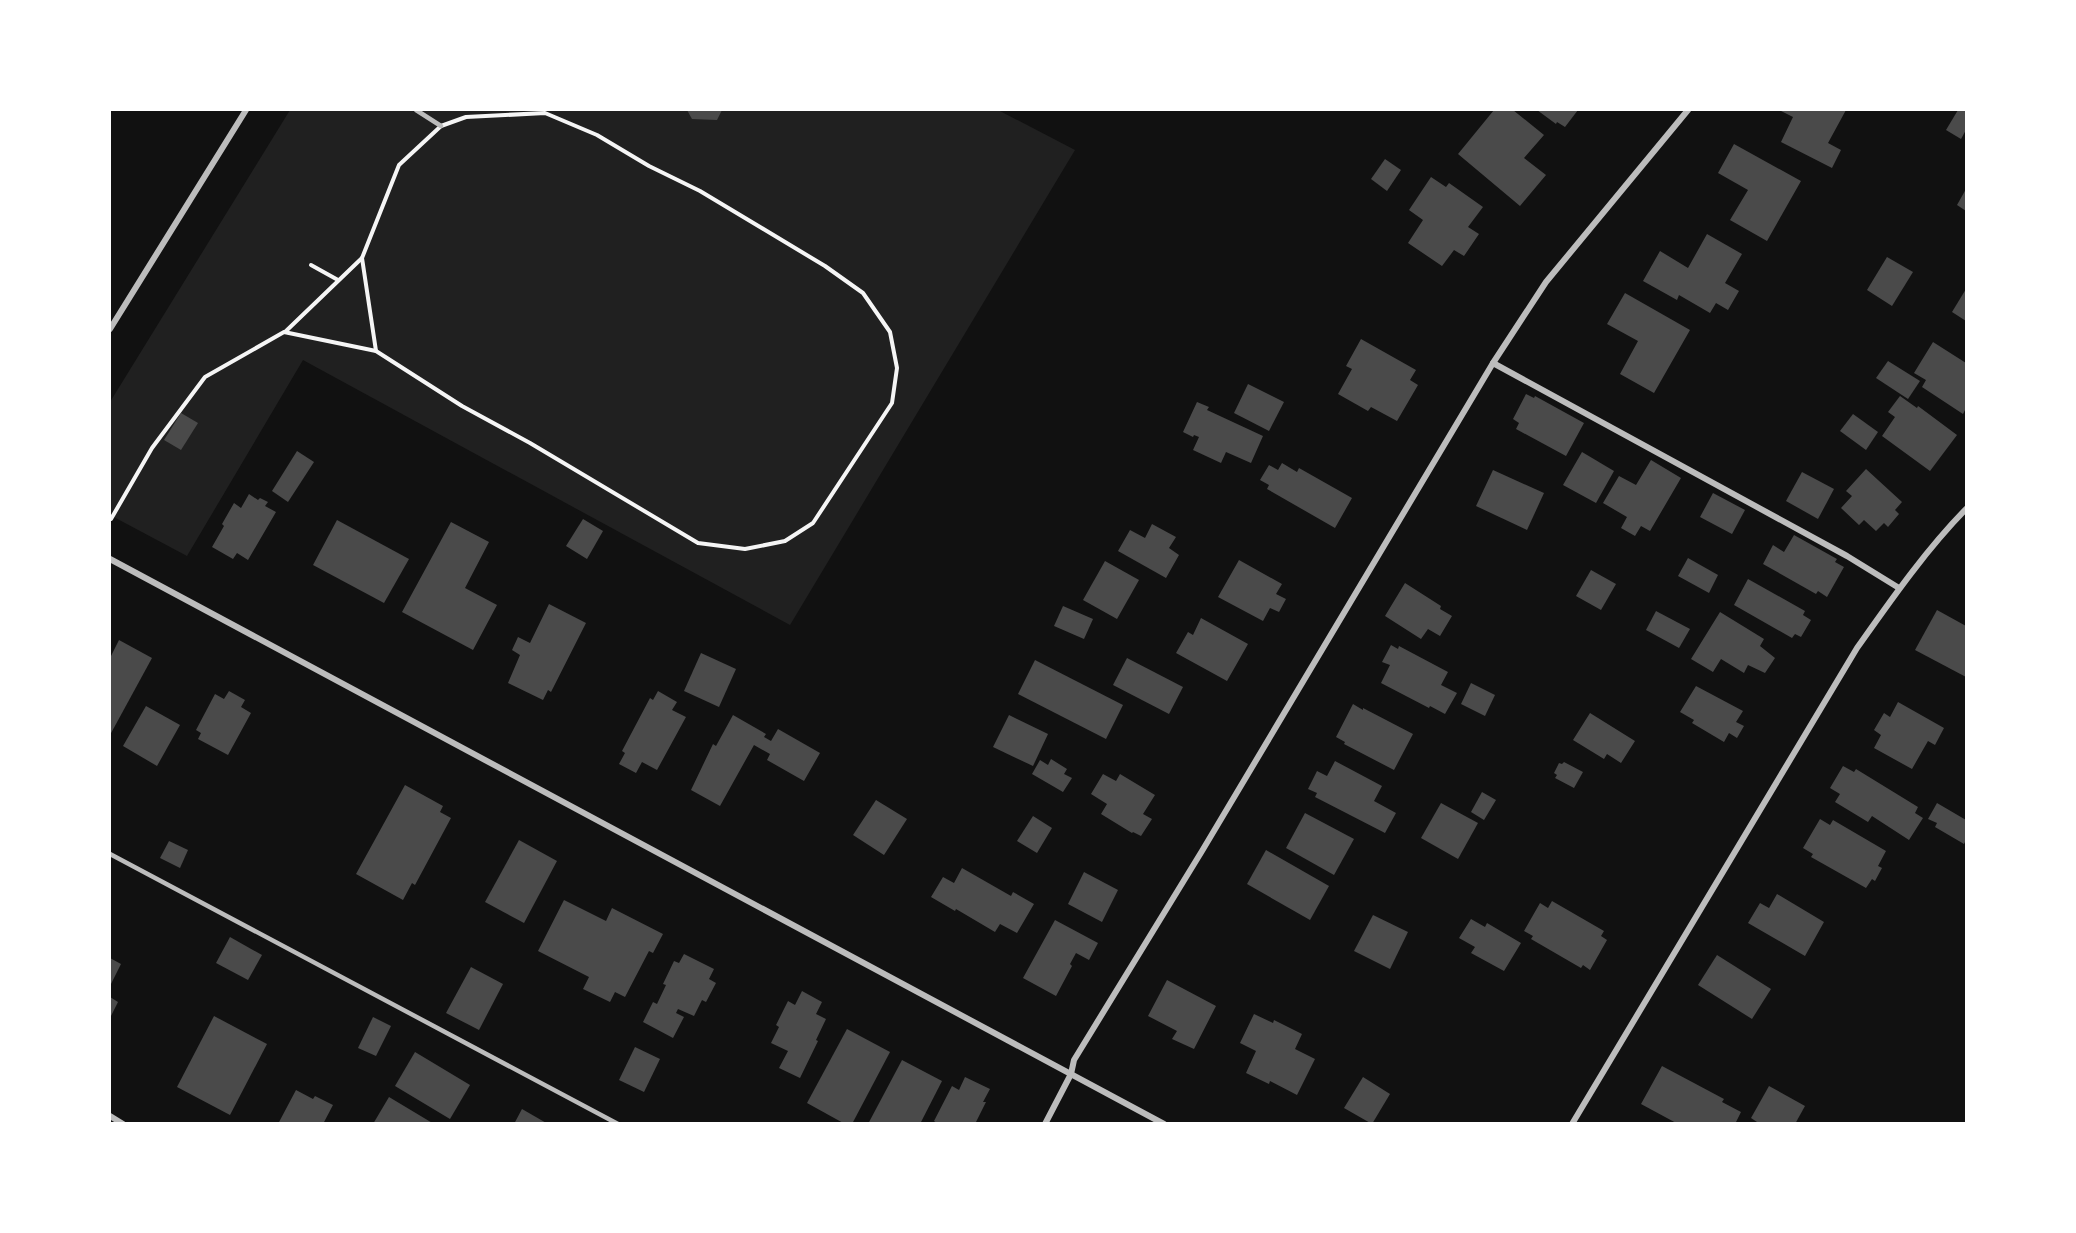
<svg xmlns="http://www.w3.org/2000/svg" width="2076" height="1233" font-family="'Source Sans 3',sans-serif">
<rect width="100%" height="100%" fill="#111"/>
<polygon fill="#202020" points="290,110 998,110 1075,150 790,625 303,360 187,556 110,515 110,402"/>
<g fill="#4a4a4a">
<polygon points="687,110 722,110 717,120 692,119"/>
<polygon points="1494,110 1513,110 1544,135 1524,158 1546,175 1520,206 1458,154"/>
<polygon points="1537,110 1578,110 1565,127 1557,122 1556,124"/>
<polygon points="1779,110 1846,110 1828,143 1841,150 1832,168 1781,142 1793,117"/>
<polygon points="1958,110 1966,110 1966,130 1961,139 1946,130"/>
<polygon points="1734,144 1801,181 1767,241 1730,220 1748,190 1718,173"/>
<polygon points="1385,159 1401,170 1387,191 1371,179"/>
<polygon points="1431,177 1446,187 1449,183 1483,207 1468,227 1479,234 1464,256 1454,250 1442,266 1408,243 1423,220 1409,210"/>
<polygon points="1966,189 1966,211 1957,205"/>
<polygon points="1707,234 1742,254 1725,283 1739,291 1728,310 1716,303 1710,313 1679,295 1677,300 1643,281 1660,251 1688,268"/>
<polygon points="1887,257 1913,272 1892,306 1867,290"/>
<polygon points="1966,289 1966,321 1952,312"/>
<polygon points="1625,293 1690,330 1654,393 1620,374 1638,341 1607,324"/>
<polygon points="1361,339 1416,370 1410,380 1418,385 1397,421 1371,407 1368,411 1338,394 1352,369 1346,366"/>
<polygon points="1933,342 1966,363 1966,408 1963,414 1922,387 1926,380 1914,373"/>
<polygon points="1888,361 1920,381 1908,399 1876,378"/>
<polygon points="1248,384 1284,402 1269,431 1234,413"/>
<polygon points="1526,394 1534,398 1535,396 1584,423 1566,456 1516,429 1519,423 1513,419"/>
<polygon points="1900,396 1917,408 1918,406 1957,435 1930,471 1882,436 1895,417 1888,412"/>
<polygon points="1197,402 1209,407 1207,410 1263,436 1251,463 1226,452 1221,463 1193,450 1199,437 1194,435 1193,437 1183,432"/>
<polygon points="181,413 198,423 181,450 164,440"/>
<polygon points="1853,414 1878,432 1866,450 1840,431"/>
<polygon points="297,451 314,462 288,502 272,491"/>
<polygon points="1582,452 1614,471 1596,503 1563,485"/>
<polygon points="1651,460 1681,478 1650,531 1641,526 1635,536 1621,528 1627,517 1603,503 1619,476 1636,485"/>
<polygon points="1282,463 1297,472 1299,468 1352,498 1335,528 1267,489 1269,485 1260,480 1269,465 1278,470"/>
<polygon points="1866,469 1902,502 1895,510 1899,514 1888,527 1884,523 1876,531 1864,520 1859,525 1841,508 1852,496 1846,491"/>
<polygon points="1493,470 1544,493 1527,530 1476,506"/>
<polygon points="1802,472 1834,489 1818,519 1786,501"/>
<polygon points="1713,493 1745,510 1732,534 1700,517"/>
<polygon points="249,494 258,500 260,498 268,502 265,506 276,512 248,560 237,553 233,559 212,547 224,526 222,524 234,503 241,508"/>
<polygon points="583,519 603,531 587,559 566,546"/>
<polygon points="337,520 409,559 384,603 313,565"/>
<polygon points="451,522 489,542 465,588 497,605 473,650 402,612"/>
<polygon points="1152,524 1176,537 1169,548 1179,555 1166,578 1118,551 1130,530 1145,538"/>
<polygon points="1794,535 1837,559 1835,562 1844,567 1827,597 1818,591 1816,594 1763,564 1773,545 1784,552"/>
<polygon points="1688,558 1718,575 1709,593 1678,576"/>
<polygon points="1239,560 1282,584 1276,594 1286,599 1279,612 1270,608 1263,621 1218,597"/>
<polygon points="1105,561 1139,580 1117,619 1083,600"/>
<polygon points="1591,570 1616,584 1601,610 1576,596"/>
<polygon points="1748,579 1805,611 1803,615 1811,620 1801,637 1795,634 1792,638 1734,605"/>
<polygon points="1405,583 1441,606 1440,609 1452,616 1440,636 1428,629 1421,639 1385,616"/>
<polygon points="549,604 586,623 551,692 548,690 543,700 508,683 520,655 512,650 518,637 530,643"/>
<polygon points="1063,606 1093,619 1084,639 1054,626"/>
<polygon points="1937,610 1966,626 1966,677 1915,650"/>
<polygon points="1656,611 1690,629 1679,648 1646,630"/>
<polygon points="1720,612 1764,639 1760,646 1775,658 1765,673 1748,665 1744,673 1721,659 1713,672 1691,659"/>
<polygon points="1201,618 1248,644 1227,681 1176,653 1188,632 1193,635"/>
<polygon points="119,640 152,658 110,735 110,658"/>
<polygon points="1391,645 1398,649 1399,646 1448,672 1441,685 1457,693 1445,714 1430,706 1429,708 1381,683 1390,665 1382,662"/>
<polygon points="701,653 736,669 719,707 684,691"/>
<polygon points="1127,658 1183,687 1169,714 1113,685"/>
<polygon points="1035,660 1123,705 1106,739 1018,694"/>
<polygon points="1471,683 1495,695 1485,716 1461,704"/>
<polygon points="1696,686 1743,711 1736,722 1744,726 1737,738 1729,733 1724,742 1692,723 1694,720 1680,712"/>
<polygon points="229,691 245,700 241,707 251,713 228,755 198,739 201,733 196,730 215,694 224,699"/>
<polygon points="658,691 677,702 672,710 686,717 657,770 642,762 636,773 619,764 625,753 622,751 650,698 653,700"/>
<polygon points="1898,702 1944,728 1935,745 1928,741 1912,769 1874,748 1881,735 1874,730 1884,713 1890,717"/>
<polygon points="1353,704 1363,710 1363,708 1413,734 1394,770 1344,744 1345,742 1336,737"/>
<polygon points="146,706 180,725 157,766 123,746"/>
<polygon points="1590,713 1635,741 1621,763 1607,754 1604,759 1573,740"/>
<polygon points="733,715 766,734 764,737 771,741 778,729 820,753 804,781 767,760 770,754 754,745 720,806 691,790 713,744 716,746"/>
<polygon points="1009,715 1048,734 1033,766 993,747"/>
<polygon points="1051,759 1067,769 1064,774 1072,778 1063,792 1032,774 1040,760 1048,765"/>
<polygon points="1335,761 1382,786 1374,801 1396,813 1385,833 1315,797 1317,793 1308,789 1317,771 1327,776"/>
<polygon points="1564,762 1583,772 1574,788 1555,778 1557,775 1554,773 1559,763 1562,764"/>
<polygon points="1843,766 1854,772 1856,769 1918,807 1915,813 1923,818 1909,840 1872,816 1868,822 1835,802 1840,794 1830,788"/>
<polygon points="1103,774 1116,781 1120,774 1155,795 1143,814 1152,819 1141,836 1133,832 1132,833 1101,814 1107,804 1091,794"/>
<polygon points="405,785 443,806 440,812 451,818 415,885 412,883 403,900 356,874"/>
<polygon points="1482,792 1496,800 1484,820 1471,812"/>
<polygon points="876,800 907,819 884,855 853,835"/>
<polygon points="1441,803 1478,823 1458,859 1421,838"/>
<polygon points="1937,803 1966,820 1966,840 1964,844 1935,827 1937,823 1928,819"/>
<polygon points="1305,813 1354,839 1334,875 1286,848"/>
<polygon points="1033,816 1052,828 1037,853 1017,841"/>
<polygon points="1820,819 1830,825 1833,820 1886,851 1878,866 1882,868 1875,881 1872,879 1866,888 1811,857 1813,854 1803,848"/>
<polygon points="519,840 557,861 524,923 485,902"/>
<polygon points="169,841 188,850 180,868 160,858"/>
<polygon points="1266,850 1329,886 1310,920 1247,884"/>
<polygon points="962,868 1011,896 1013,892 1034,904 1017,933 1000,924 995,932 956,909 955,911 931,897 943,877 954,883"/>
<polygon points="1084,872 1118,890 1102,922 1068,904"/>
<polygon points="1777,894 1824,922 1805,956 1748,923 1760,903 1769,908"/>
<polygon points="564,900 606,921 612,908 663,934 653,953 649,951 625,997 615,992 610,1002 583,989 589,977 538,951"/>
<polygon points="1552,901 1604,931 1601,936 1607,940 1590,970 1583,965 1581,968 1531,939 1533,936 1524,931 1540,903 1548,908"/>
<polygon points="1373,915 1408,932 1390,969 1354,951"/>
<polygon points="1471,919 1485,927 1487,923 1521,943 1504,971 1471,953 1475,947 1459,938"/>
<polygon points="1055,920 1098,943 1089,960 1076,953 1070,964 1072,966 1056,996 1023,978"/>
<polygon points="230,937 262,955 248,980 216,963"/>
<polygon points="684,954 714,969 709,979 716,983 706,1002 702,1000 694,1016 678,1009 676,1013 684,1017 673,1038 643,1022 653,1002 657,1004 666,985 663,984 674,961 679,963"/>
<polygon points="1717,955 1771,989 1752,1019 1698,985"/>
<polygon points="110,958 121,964 110,986"/>
<polygon points="471,967 503,984 479,1030 446,1013"/>
<polygon points="1167,980 1216,1006 1194,1049 1172,1039 1177,1031 1148,1016"/>
<polygon points="802,991 822,1002 816,1014 826,1019 816,1040 818,1041 800,1078 779,1068 788,1051 771,1043 779,1027 776,1025 788,1001 795,1005"/>
<polygon points="110,997 118,1002 110,1018"/>
<polygon points="1254,1014 1273,1023 1274,1020 1302,1034 1295,1049 1315,1059 1297,1095 1270,1081 1269,1084 1246,1073 1256,1051 1240,1043"/>
<polygon points="214,1016 267,1044 230,1115 177,1087"/>
<polygon points="373,1017 391,1026 376,1056 358,1048"/>
<polygon points="847,1029 890,1052 852,1124 845,1124 807,1103"/>
<polygon points="635,1047 660,1059 644,1092 619,1080"/>
<polygon points="415,1052 470,1085 450,1119 395,1086"/>
<polygon points="902,1060 942,1081 920,1124 868,1124"/>
<polygon points="1662,1066 1724,1099 1722,1102 1741,1112 1735,1124 1678,1124 1641,1104"/>
<polygon points="965,1077 990,1089 983,1102 986,1102 975,1124 938,1124 934,1121 952,1086 959,1090"/>
<polygon points="1363,1077 1390,1094 1372,1124 1344,1108"/>
<polygon points="1769,1086 1805,1106 1795,1124 1760,1124 1751,1118"/>
<polygon points="296,1090 313,1099 315,1096 333,1105 323,1124 278,1124"/>
<polygon points="389,1097 434,1124 373,1124"/>
<polygon points="522,1109 548,1124 514,1124"/>
</g>
<g fill="none" stroke-linecap="round" stroke-linejoin="round">
<g stroke="#f5f5f5" stroke-width="4">
<polygon points="545,113 597,135 649,166 700,191 825,266 863,293 890,332 897,368 892,403 813,523 785,541 745,549 698,543 530,443 462,406 376,351 362,258 399,165 441,126 466,117"/>
<polyline points="311,265 338,280"/>
<polyline points="285,332 362,258"/>
<polyline points="111,519 152,448 205,377 284,332 376,351"/>
</g>
<g stroke="#bcbcbc" stroke-width="4.5">
<polyline points="416,110 441,126"/>
<polyline points="110,854 618,1124"/>
</g>
<g stroke="#bcbcbc" stroke-width="6">
<polyline points="110,329 246,110"/>
<polyline points="1493,363 1847,556 1899,588"/>
<polyline points="110,559 1164,1124"/>
<polyline points="110,1116 123,1124"/>
<polyline points="1045,1124 1071,1074 1074,1060 1202,851 1493,363 1546,282 1688,110"/>
<path d="M1572,1124L1857,648C1891,600 1925,551 1966,509"/>
</g>
</g>
<rect width="2076" height="1233" fill="none" stroke="#ffffff" stroke-width="222"/>
</svg>
